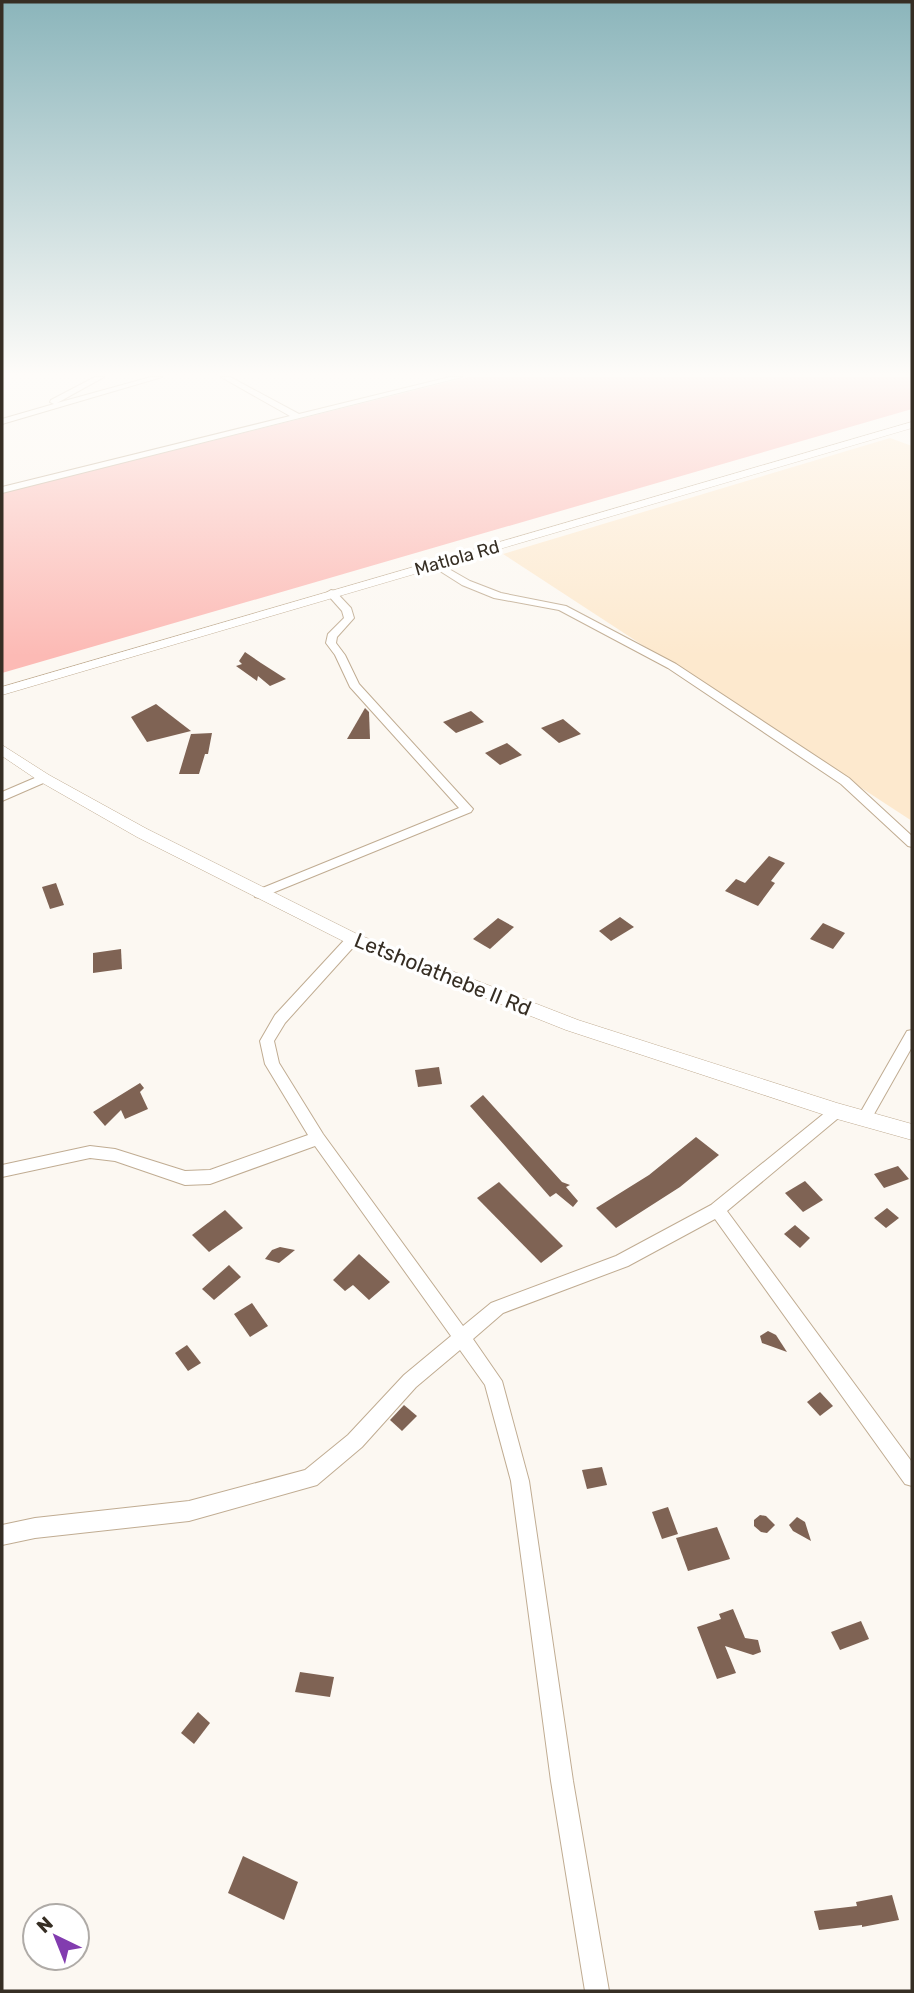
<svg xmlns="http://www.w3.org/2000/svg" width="914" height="1993" font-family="Rubik,sans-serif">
<rect width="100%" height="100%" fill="#fcf8f2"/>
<polygon fill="#fde9ce" points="890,438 912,446 912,821 503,554"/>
<polygon fill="#fcbab5" points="468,377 912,377 912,409 2,673 2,493"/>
<g fill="#7f6354">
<polygon points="245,652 261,663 286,679 270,686 258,676 257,681 236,666 242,664 239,661"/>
<polygon points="156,704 191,731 147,742 131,717"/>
<polygon points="365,708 369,712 370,739 347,739"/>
<polygon points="471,711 484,722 456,733 443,722"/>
<polygon points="563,719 581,734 559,743 541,728"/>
<polygon points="212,733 208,754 205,754 199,774 179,774 191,734"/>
<polygon points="507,743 522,755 500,765 485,753"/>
<polygon points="769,856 785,863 771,881 775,883 758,906 725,891 736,879 745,883"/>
<polygon points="56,883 64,905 50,909 42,887"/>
<polygon points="620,917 634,927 611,941 599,931"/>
<polygon points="498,918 514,927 490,949 473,939"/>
<polygon points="823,923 845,933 833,949 810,939"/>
<polygon points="121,949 122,969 93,973 93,953"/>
<polygon points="439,1067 442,1084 418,1087 415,1070"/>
<polygon points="140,1083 144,1088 140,1092 148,1109 125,1119 121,1110 105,1126 93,1112"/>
<polygon points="483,1095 562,1182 570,1185 566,1187 578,1201 573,1207 556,1193 550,1197 470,1106"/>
<polygon points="696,1137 719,1155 680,1187 616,1228 596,1208 649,1175"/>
<polygon points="898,1166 909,1179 884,1188 874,1174"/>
<polygon points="805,1181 823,1200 803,1212 785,1193"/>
<polygon points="499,1182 563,1246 541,1263 477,1198"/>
<polygon points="887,1208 899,1218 886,1228 874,1218"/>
<polygon points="225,1210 243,1228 209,1252 192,1235"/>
<polygon points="795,1225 810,1238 800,1248 784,1234"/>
<polygon points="280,1247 295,1250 279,1263 265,1259 272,1250"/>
<polygon points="359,1254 390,1282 369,1300 353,1285 345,1291 333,1280"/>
<polygon points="229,1265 241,1277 214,1300 202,1289"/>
<polygon points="252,1303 268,1326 250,1337 234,1314"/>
<polygon points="768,1331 776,1335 787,1352 762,1343 760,1336"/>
<polygon points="187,1345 201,1363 188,1371 175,1353"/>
<polygon points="820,1392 833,1406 820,1416 807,1402"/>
<polygon points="404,1405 417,1416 402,1431 390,1420"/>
<polygon points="602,1467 607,1485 587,1489 582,1470"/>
<polygon points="668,1507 678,1534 662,1539 652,1512"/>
<polygon points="760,1515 766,1516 775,1525 767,1533 761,1532 754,1526 754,1520"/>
<polygon points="797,1517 805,1522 811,1541 793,1531 789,1525"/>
<polygon points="717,1527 730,1559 688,1571 676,1538"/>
<polygon points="733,1609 745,1638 758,1640 761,1652 753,1655 725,1646 736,1673 717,1679 697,1627 721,1619 719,1614"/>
<polygon points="861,1621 869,1639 840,1650 831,1632"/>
<polygon points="300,1672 334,1677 330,1697 295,1692"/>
<polygon points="198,1712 210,1723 194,1744 181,1733"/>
<polygon points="243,1856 298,1882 284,1920 228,1893"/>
<polygon points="892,1895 899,1920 862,1927 862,1925 819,1930 814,1911 857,1906 856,1902"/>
</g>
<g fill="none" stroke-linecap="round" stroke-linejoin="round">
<g stroke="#c0ac92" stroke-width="2">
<g id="minor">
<polygon points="95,377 104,377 57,403 151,377 162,377 2,424 2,419 54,404 50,402 51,400"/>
<polygon points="221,377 230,377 299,414 450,377 462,377 2,493 2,487 290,416"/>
<polygon points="435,561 470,581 501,593 566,606 676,664 849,778 912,836 912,847 908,846 841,784 668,668 559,610 494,598 462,585 432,566 432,562"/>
<polygon points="331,590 335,591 351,608 354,618 337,637 336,643 345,655 359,684 473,809 471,812 260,898 255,897 254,894 255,891 459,808 350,687 335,655 326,643 328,634 344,618 342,611 326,593"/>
<polygon points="44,774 50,778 48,781 2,801 2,792"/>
<polygon points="353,934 360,939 358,942 285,1023 274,1041 279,1063 323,1134 463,1326 491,1303 616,1256 711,1205 832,1107 837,1105 842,1107 845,1111 842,1115 727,1211 912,1462 912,1486 905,1484 715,1219 628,1266 503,1313 473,1339 502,1381 529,1481 573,1781 609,1991 585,1991 551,1781 511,1481 485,1385 460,1350 416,1387 362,1447 317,1485 189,1521 35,1538 2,1545 2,1525 35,1518 189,1501 305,1470 348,1435 404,1375 451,1336 315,1146 210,1184 185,1185 115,1161 90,1158 2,1177 2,1165 90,1146 115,1149 185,1171 210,1170 308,1135 265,1064 260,1041 275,1015 348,936"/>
<polygon points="912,1030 912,1047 869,1123 864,1125 859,1123 856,1119 859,1115 907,1031"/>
</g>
</g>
<g stroke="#c0ac92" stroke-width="1">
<g id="tertiary">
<polygon points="912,422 912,428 2,695 2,687"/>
<polygon points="2,745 49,775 147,829 359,935 578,1020 837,1103 912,1124 912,1140 837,1119 566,1030 347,943 137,837 39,781 2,756"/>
</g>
</g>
<use href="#minor" fill="#fff" fill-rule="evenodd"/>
<use href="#tertiary" fill="#fff" fill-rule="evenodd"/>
</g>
<linearGradient id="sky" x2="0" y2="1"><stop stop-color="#8bb5bb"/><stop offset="0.57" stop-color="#fefcf9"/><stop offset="1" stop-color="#fefcf9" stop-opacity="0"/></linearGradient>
<rect width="914" height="656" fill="url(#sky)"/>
<g text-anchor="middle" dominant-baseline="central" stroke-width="7" stroke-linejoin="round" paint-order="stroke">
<g font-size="18" fill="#362e24" stroke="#fff">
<text transform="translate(457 558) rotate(-16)">Matlola Rd</text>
</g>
<g font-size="21" fill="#362e24" stroke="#fff">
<text transform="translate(443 974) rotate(22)">Letsholathebe II Rd</text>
</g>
</g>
<rect width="914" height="1993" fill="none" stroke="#362e24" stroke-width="7"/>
<g transform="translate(56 1937) rotate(317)"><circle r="33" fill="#ffffff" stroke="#afaba7" stroke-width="2"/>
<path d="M0-5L12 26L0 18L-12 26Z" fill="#823caf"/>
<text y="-10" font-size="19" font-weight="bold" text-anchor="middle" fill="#362e24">N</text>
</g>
</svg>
